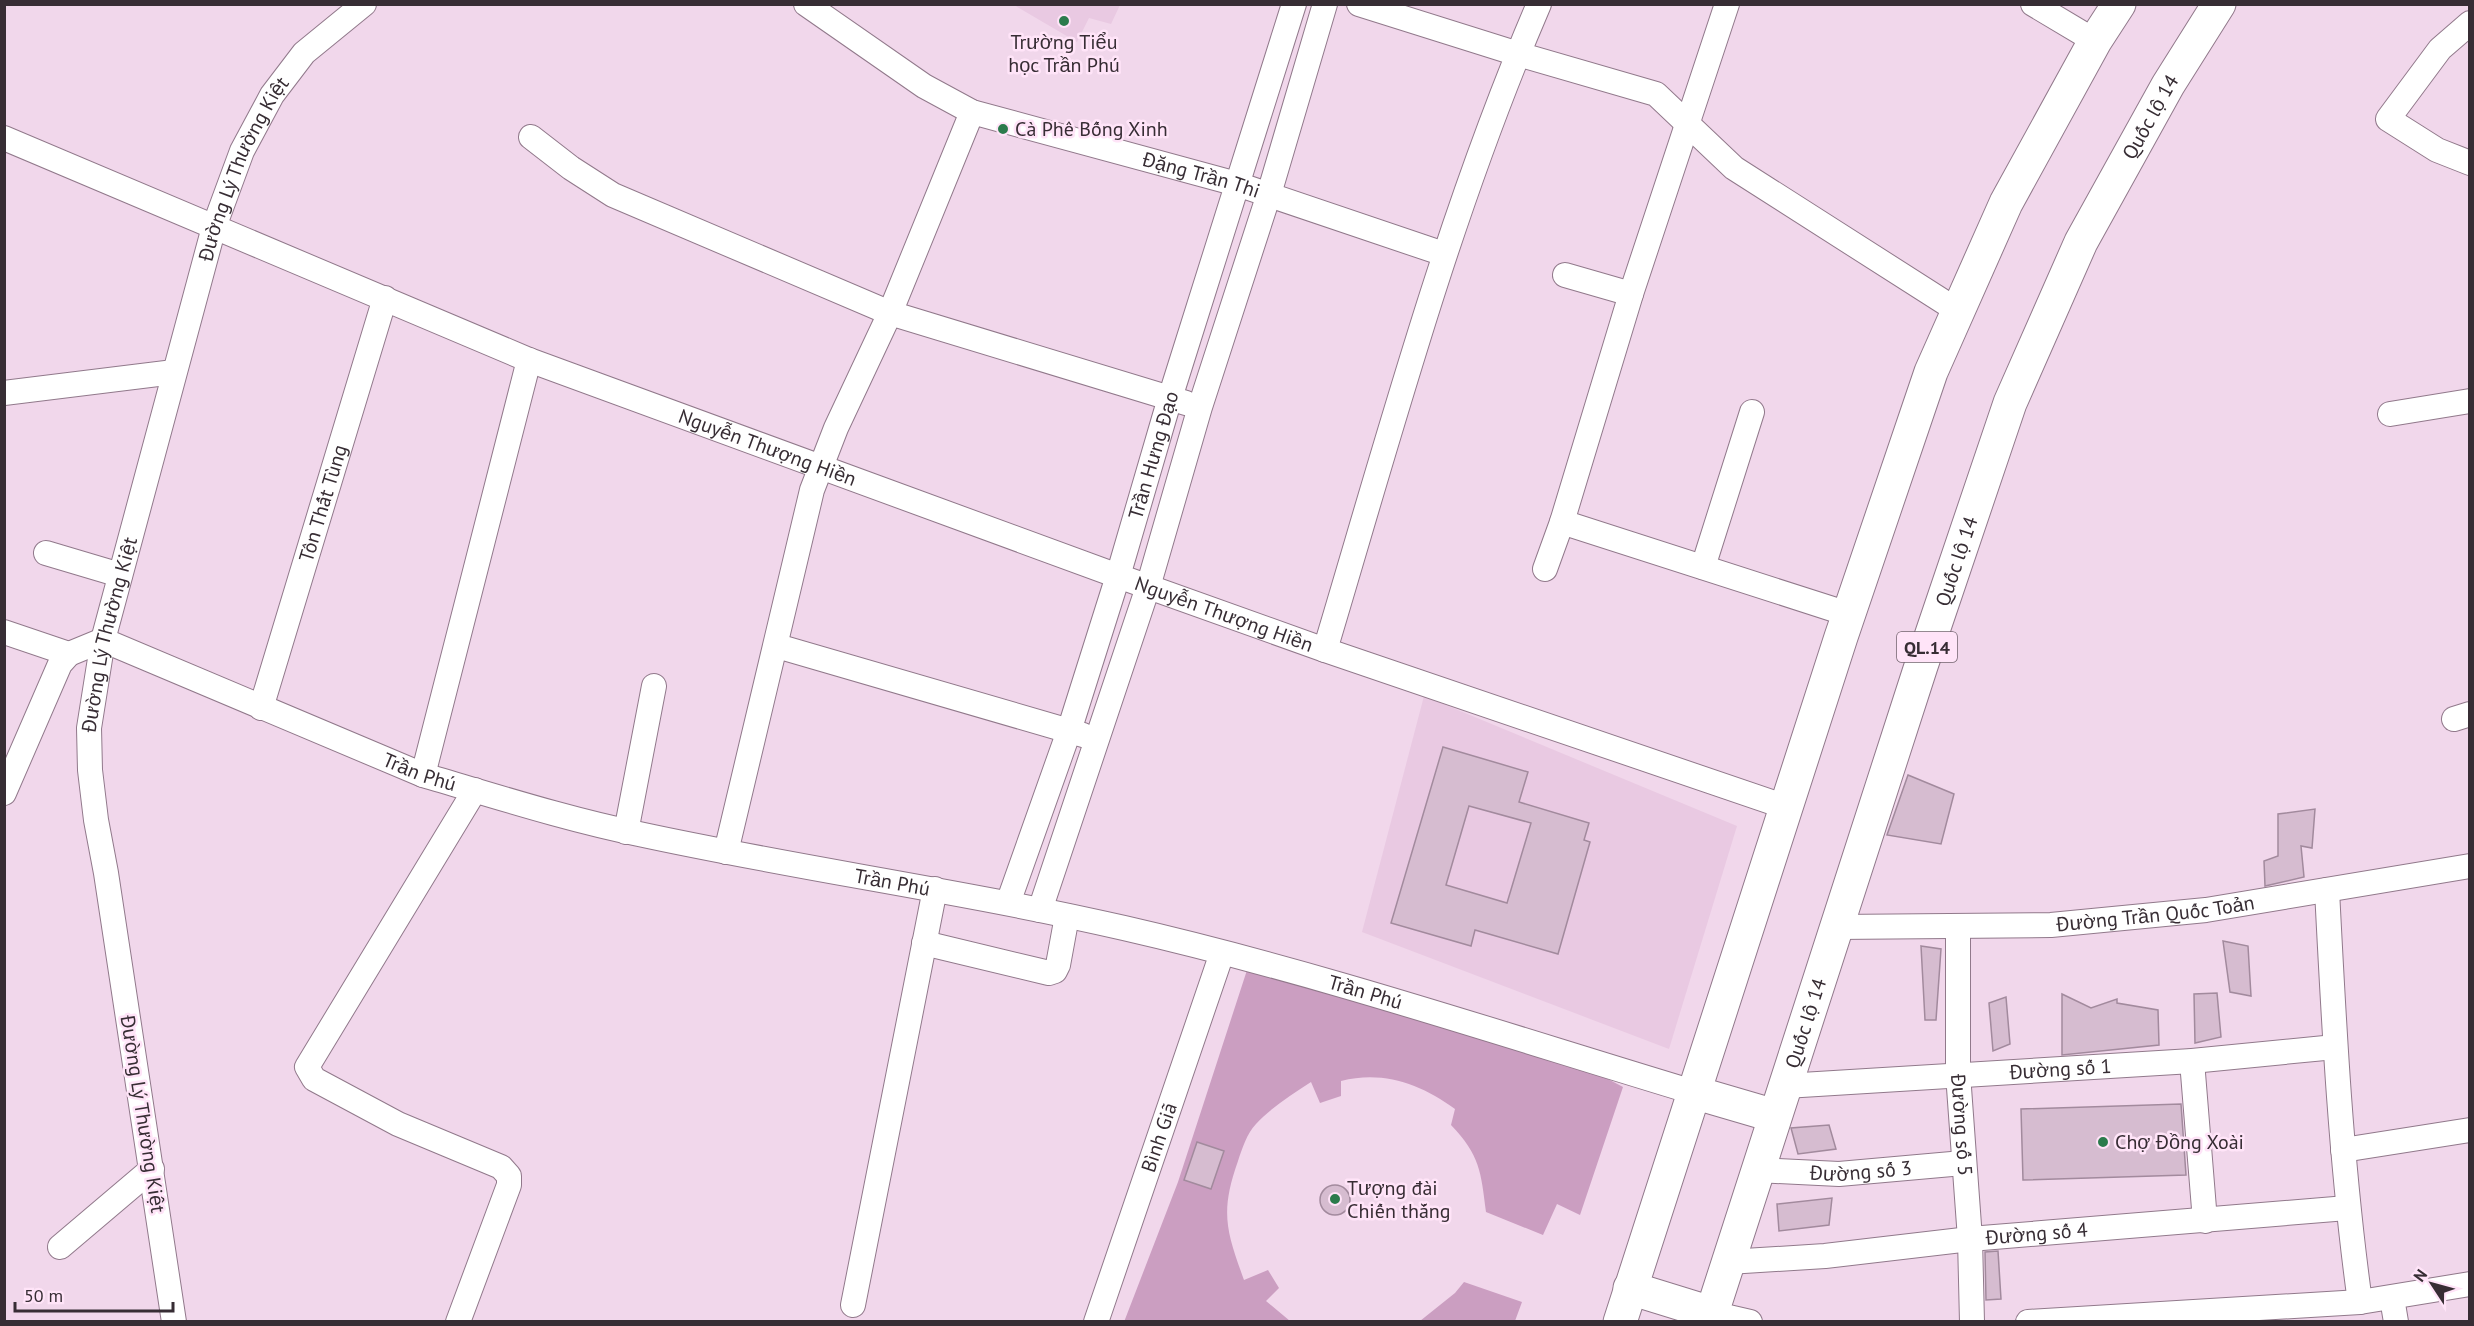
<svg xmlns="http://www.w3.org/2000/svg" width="2474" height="1326" font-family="'PT Sans',sans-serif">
<rect width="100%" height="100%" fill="#f1d7eb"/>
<g fill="#e9c9e2">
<polygon points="1014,5 1120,5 1111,24 1089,18 1077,42"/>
<polygon points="1424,696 1737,826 1669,1049 1362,932"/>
</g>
<g fill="#cb9ec1">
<path d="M1248,967L1573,1067L1606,1078L1623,1087L1580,1215L1557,1204L1543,1235L1486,1212C1481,1172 1480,1155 1451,1125L1455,1109C1421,1084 1383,1070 1341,1081V1096L1320,1103L1311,1082C1291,1095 1272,1107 1256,1124C1247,1133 1242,1149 1238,1161C1220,1212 1226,1230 1244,1280L1268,1270L1279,1288L1266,1301L1290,1321L1124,1322L1178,1182Z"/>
<polygon points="1464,1282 1522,1302 1515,1321 1420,1321 1455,1293"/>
</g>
<g fill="#d6bcd0" stroke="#a28a9d" stroke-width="1.5" fill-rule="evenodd">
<path d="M1443,747L1528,772L1519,802L1589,823L1584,840L1590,842L1558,954L1475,930L1471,946L1391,923ZM1469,806L1531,823L1507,903L1446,885Z"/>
<polygon points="1908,775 1954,794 1941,844 1887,835"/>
<polygon points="2315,809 2312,848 2301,846 2304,877 2265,886 2264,861 2278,856 2278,814"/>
<polygon points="2223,941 2248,946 2251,996 2230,992"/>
<polygon points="1921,946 1941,949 1936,1020 1925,1020"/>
<polygon points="2217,993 2221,1037 2195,1043 2194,994"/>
<polygon points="2062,994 2091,1008 2117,999 2117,1003 2158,1010 2159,1045 2062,1055"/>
<polygon points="2006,997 2010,1044 1993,1051 1989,1003"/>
<polygon points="2181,1104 2186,1175 2023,1180 2021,1109"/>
<polygon points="1829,1125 1836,1149 1798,1154 1791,1128"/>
<polygon points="1197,1142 1224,1151 1211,1189 1184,1180"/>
<circle cx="1335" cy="1200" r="15"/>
<polygon points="1832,1198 1829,1225 1779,1231 1777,1204"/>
<polygon points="1998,1251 2001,1299 1986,1300 1985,1252"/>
</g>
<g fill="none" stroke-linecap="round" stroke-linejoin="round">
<g stroke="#91798b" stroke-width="26">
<g id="minor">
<path id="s1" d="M806,4L924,86L972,112L1237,184L1444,254"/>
<polyline points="1359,4 1518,54 1656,94 1734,168 1958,311"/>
<polyline points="2033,4 2095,41"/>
<polyline points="2470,23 2440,49 2388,119 2437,150 2470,163"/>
<polyline points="531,137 571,168 613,195 890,313 1186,403"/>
<path id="s2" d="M4,138L529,360L1118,576L1325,650L1786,807"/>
<polyline points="1565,275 1631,294"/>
<polyline points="4,393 174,372"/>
<polyline points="2390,414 2470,401"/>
<polyline points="1562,522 1848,614"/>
<polyline points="46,553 120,575"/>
<polyline points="1703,567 1752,412"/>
<polyline points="1545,569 1562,522 1631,294 1727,4"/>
<polyline points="4,632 69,654"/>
<polyline points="777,646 1083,735"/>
<path d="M1325,650C1390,433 1449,213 1539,4"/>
<path id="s3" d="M261,708L385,298"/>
<polyline points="2454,719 2470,714"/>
<polyline points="423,775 529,360"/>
<path id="s4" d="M4,793L60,664L69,654L103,640L423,775C495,796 566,819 639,834C800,869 963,891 1124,928C1316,972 1504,1035 1693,1092"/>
<polyline points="626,832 654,686"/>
<polyline points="726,852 812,490 836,428 890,313 972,112"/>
<path d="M2327,890C2334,1028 2341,1165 2360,1302"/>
<path id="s5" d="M1008,903L1069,731L1118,576L1170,398L1294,4"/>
<polyline points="1040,910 1148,587 1200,407 1269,194 1325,4"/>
<path id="s6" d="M1836,927L2051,925L2206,910L2470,866"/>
<path id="s7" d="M1958,927V1074L1970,1239L1972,1322"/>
<polyline points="924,943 1049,973 1055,971 1058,965 1067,916"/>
<polyline points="2192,1061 2205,1221"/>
<path id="s8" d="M1785,1086L2192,1061L2335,1047"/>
<polyline points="2343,1150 2470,1130"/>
<path id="s9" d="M1757,1170L1839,1174L1963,1163"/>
<polyline points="60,1247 152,1169"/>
<path id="s10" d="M1728,1262L1825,1256L1970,1239L2347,1208"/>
<polyline points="2392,1298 2396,1322"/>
<polyline points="853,1305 935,889"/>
<polyline points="1711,1313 1750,1322"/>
<path id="s11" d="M174,1322L106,873L96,820L90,770L89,728L103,640L214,227L242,151L272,95L304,53L364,4"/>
<polyline points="458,1322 509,1185 509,1176 501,1167 398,1124 314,1079 307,1067 475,790"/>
<path id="s12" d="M1096,1322L1222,953"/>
<polyline points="2028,1322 2360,1302 2470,1284"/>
</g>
</g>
<g stroke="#91798b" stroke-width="35">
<g id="highway">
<polyline points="1693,1092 1775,1116"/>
<polyline points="1630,1288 1711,1313"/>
<polyline points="1620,1322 1841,637 1931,372 2006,203 2095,41 2119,4"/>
<path id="s13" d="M1709,1322L1921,666L2010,403L2081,242L2168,85L2219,4"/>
</g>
</g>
<use href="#minor" stroke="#fff" stroke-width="24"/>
<use href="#highway" stroke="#fff" stroke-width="33"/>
</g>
<g fill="#2b7b4c" stroke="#ffe4f8" stroke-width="2">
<circle cx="1064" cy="21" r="6"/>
<circle cx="1003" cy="129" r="6"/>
<circle cx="2103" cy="1142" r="6"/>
<circle cx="1335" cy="1199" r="6"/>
</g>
<g text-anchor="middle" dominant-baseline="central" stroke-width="5" stroke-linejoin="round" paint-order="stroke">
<rect fill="#ffe4f8" stroke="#73646f" stroke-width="1.5" x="1897" y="632" width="60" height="30" rx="4.5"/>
<g font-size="18" font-weight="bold" fill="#372d34">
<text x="1927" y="647">QL.14</text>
</g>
<g font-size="20" fill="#372d34" stroke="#ffe4f8" text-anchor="start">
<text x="1064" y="42" text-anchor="middle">Trường Tiểu<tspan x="1064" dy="23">học Trần Phú</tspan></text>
<text x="1015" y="129">Cà Phê Bống Xinh</text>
<text x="2115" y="1142">Chợ Đồng Xoài</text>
<text x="1347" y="1188">Tượng đài<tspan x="1347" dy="23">Chiến thắng</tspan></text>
</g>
<g font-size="20" fill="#372d34" stroke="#ffe4f8">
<text stroke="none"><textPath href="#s13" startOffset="1286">Quốc lộ 14</textPath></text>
<text stroke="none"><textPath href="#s11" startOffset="1182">Đường Lý Thường Kiệt</textPath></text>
<text stroke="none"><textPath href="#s1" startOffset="436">Đặng Trần Thi</textPath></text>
<text stroke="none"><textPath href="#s2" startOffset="824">Nguyễn Thượng Hiền</textPath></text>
<text stroke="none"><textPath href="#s5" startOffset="471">Trần Hưng Đạo</textPath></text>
<text stroke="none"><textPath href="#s3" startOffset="214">Tôn Thất Tùng</textPath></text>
<text stroke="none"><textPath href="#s13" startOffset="800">Quốc lộ 14</textPath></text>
<text stroke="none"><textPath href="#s2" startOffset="1310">Nguyễn Thượng Hiền</textPath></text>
<text stroke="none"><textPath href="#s11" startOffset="696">Đường Lý Thường Kiệt</textPath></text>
<text stroke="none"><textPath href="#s4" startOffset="534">Trần Phú</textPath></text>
<text stroke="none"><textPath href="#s4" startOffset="1020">Trần Phú</textPath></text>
<text stroke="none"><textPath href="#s6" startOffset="320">Đường Trần Quốc Toản</textPath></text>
<text stroke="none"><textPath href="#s4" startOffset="1506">Trần Phú</textPath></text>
<text stroke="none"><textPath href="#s13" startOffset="314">Quốc lộ 14</textPath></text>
<text stroke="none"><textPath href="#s8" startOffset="276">Đường số 1</textPath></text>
<text transform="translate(143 1114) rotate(81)">Đường Lý Thường Kiệt</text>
<text stroke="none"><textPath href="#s7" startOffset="198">Đường số 5</textPath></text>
<text stroke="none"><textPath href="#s12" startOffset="195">Bình Giã</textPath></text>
<text stroke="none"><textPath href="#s9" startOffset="104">Đường số 3</textPath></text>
<text stroke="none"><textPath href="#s10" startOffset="310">Đường số 4</textPath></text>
</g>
</g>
<rect width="2474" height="1326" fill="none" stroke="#372d34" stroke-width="12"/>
<g transform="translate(2432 1284) rotate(306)" stroke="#ffe4f8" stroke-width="4.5" paint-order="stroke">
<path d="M0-4.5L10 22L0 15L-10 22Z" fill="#372d34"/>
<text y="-9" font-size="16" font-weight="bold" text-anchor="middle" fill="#372d34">N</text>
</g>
<path d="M15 1302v9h158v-9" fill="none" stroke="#372d34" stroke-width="3"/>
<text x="24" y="1302" font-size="18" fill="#372d34" stroke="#ffe4f8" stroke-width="4.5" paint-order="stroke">50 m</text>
</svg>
